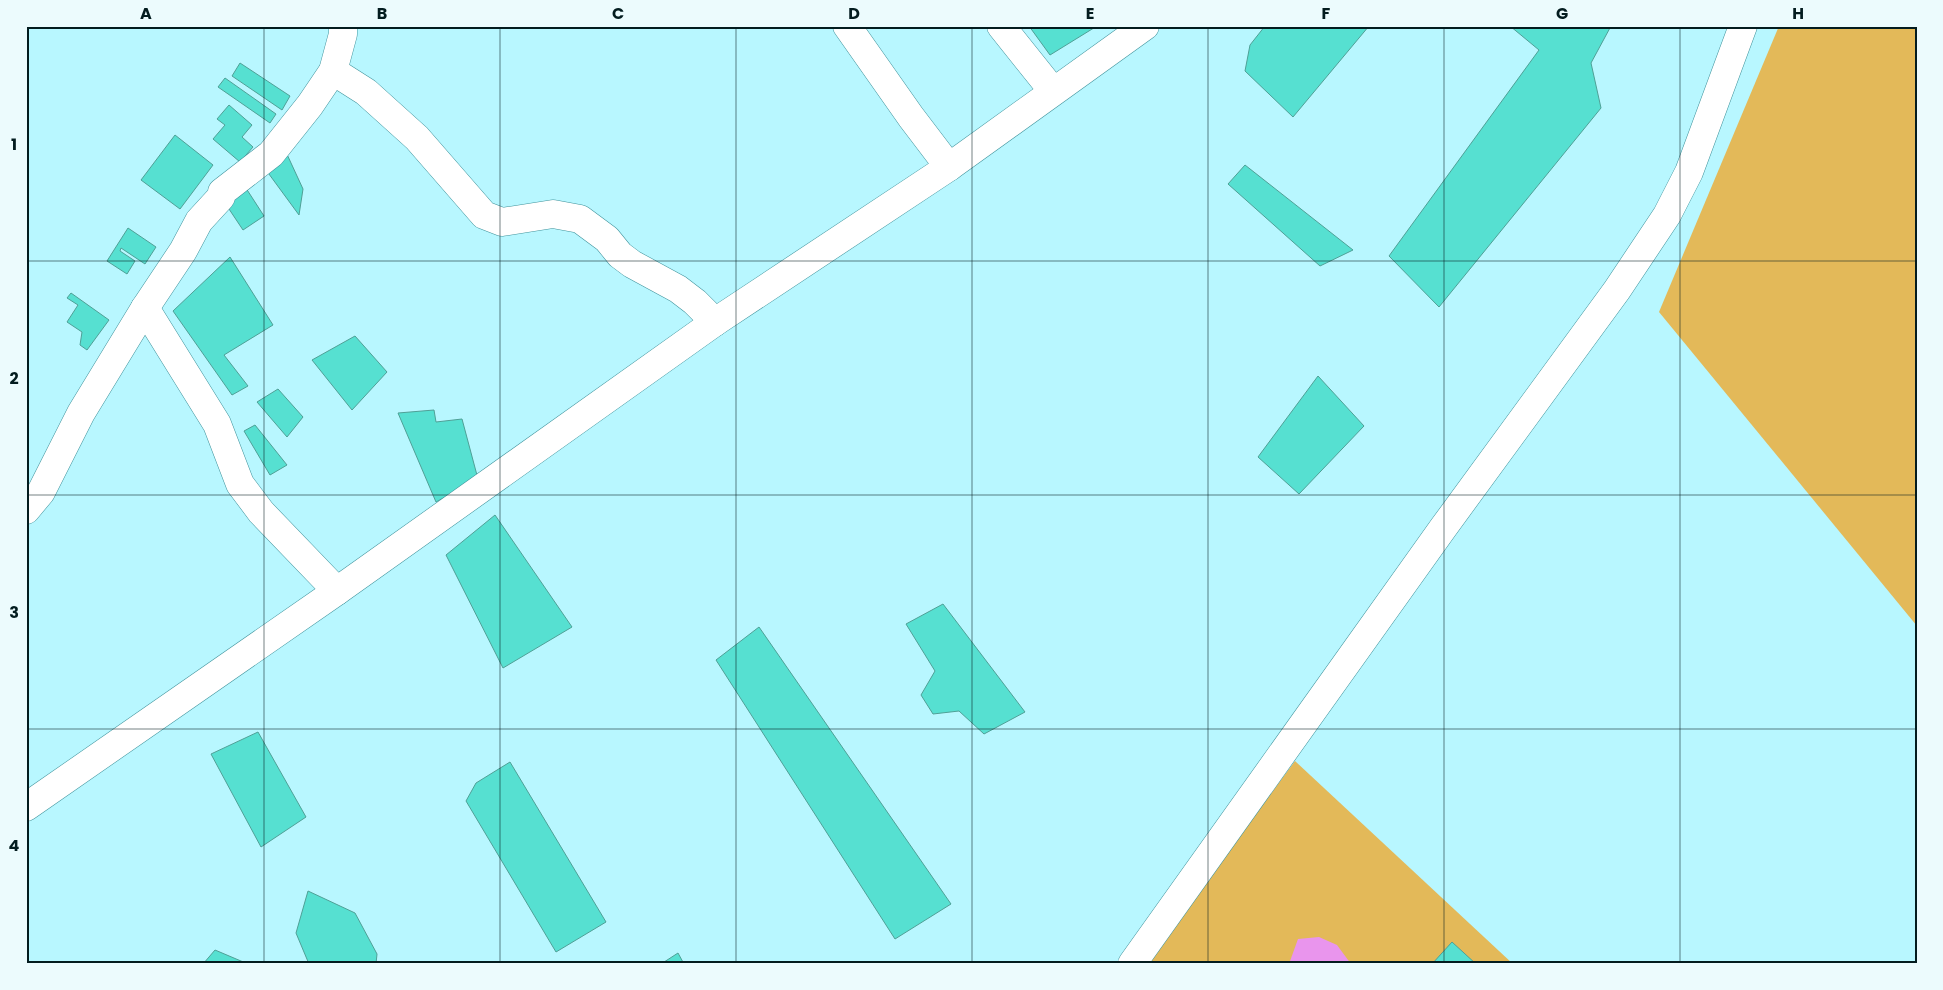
<svg xmlns="http://www.w3.org/2000/svg" width="1943" height="990" font-family="Poppins,sans-serif">
<rect width="100%" height="100%" fill="#b8f7ff"/>
<g fill="#e3b959">
<polygon points="1779,26 1917,26 1917,626 1659,312"/>
<polygon points="1295,761 1513,964 1145,964"/>
</g>
<polygon fill="#e995ed" points="1319,937 1337,945 1351,964 1289,964 1298,939"/>
<g fill="#56e0d1" stroke="#4fa096">
<polygon points="1029,26 1097,26 1050,55"/>
<polygon points="1265,26 1369,26 1293,117 1245,71 1250,45"/>
<polygon points="1510,26 1611,26 1591,63 1601,108 1439,307 1389,256 1539,50"/>
<polygon points="240,63 290,96 282,110 232,76"/>
<polygon points="225,78 276,114 270,123 218,87"/>
<polygon points="229,105 252,125 242,137 253,147 240,162 213,139 225,125 217,119"/>
<polygon points="175,135 213,165 180,209 141,180"/>
<polygon points="285,150 303,189 299,215 266,170"/>
<polygon points="1245,165 1353,250 1320,266 1228,184"/>
<polygon points="242,182 264,216 243,230 221,197"/>
<polygon points="128,228 156,247 145,264 121,248 120,251 135,261 127,274 107,261"/>
<polygon points="230,257 273,325 224,355 248,386 232,395 173,311"/>
<polygon points="71,293 109,320 87,350 80,345 82,332 67,322 78,305 67,298"/>
<polygon points="355,336 387,372 352,410 312,360"/>
<polygon points="1318,376 1364,426 1299,494 1258,457"/>
<polygon points="278,389 303,417 287,437 257,402"/>
<polygon points="434,410 436,422 462,419 478,479 436,502 398,413"/>
<polygon points="255,425 287,465 270,475 244,431"/>
<polygon points="495,515 572,627 503,668 446,555"/>
<polygon points="943,604 1025,712 984,734 959,711 933,714 921,695 935,671 906,624"/>
<polygon points="759,627 951,904 895,939 716,660"/>
<polygon points="258,732 306,817 261,847 211,754"/>
<polygon points="510,762 606,922 556,952 466,801 476,783"/>
<polygon points="308,891 355,913 377,954 376,964 309,964 296,933"/>
<polygon points="1452,942 1476,964 1432,964"/>
<polygon points="215,950 248,964 203,964"/>
<polygon points="678,953 684,964 661,964"/>
</g>
<g fill="none" stroke-linecap="round" stroke-linejoin="round">
<g stroke="#40939c" stroke-width="29">
<g id="minor">
<polyline points="847,26 911,117 949,167"/>
<polyline points="1001,26 1053,91"/>
<polyline points="333,71 366,92 417,138 484,215 502,222 553,214 580,219 607,239 620,255 632,264 678,289 695,302 715,322"/>
<polyline points="145,308 217,424 240,484 261,512 337,591"/>
<polyline points="26,510 41,492 81,413 145,308 183,251 199,221 221,197 222,192 271,154 310,105 333,71 343,34 343,26"/>
<polyline points="26,807 337,591 715,322 949,167 1145,26"/>
<polyline points="1132,964 1443,528 1617,290 1667,215 1689,172 1743,26"/>
</g>
</g>
<use href="#minor" stroke="#fff" stroke-width="28"/>
</g>
<path fill="none" stroke="#031c1f" stroke-width="1" stroke-opacity="0.55" d="M264,26V964M500,26V964M736,26V964M972,26V964M1208,26V964M1444,26V964M1680,26V964M26,261H1917M26,495H1917M26,729H1917"/>
<rect width="1943" height="990" fill="none" stroke="#ecfbfd" stroke-width="55"/>
<rect x="28" y="28" width="1888" height="934" fill="none" stroke="#031c1f" stroke-width="2"/>
<g font-size="16" text-anchor="middle" font-weight="bold" fill="#031c1f">
<text x="146" y="19">A</text>
<text x="382" y="19">B</text>
<text x="618" y="19">C</text>
<text x="854" y="19">D</text>
<text x="1090" y="19">E</text>
<text x="1326" y="19">F</text>
<text x="1562" y="19">G</text>
<text x="1798" y="19">H</text>
<text x="14" y="150">1</text>
<text x="14" y="384">2</text>
<text x="14" y="618">3</text>
<text x="14" y="851">4</text>
</g>
</svg>
